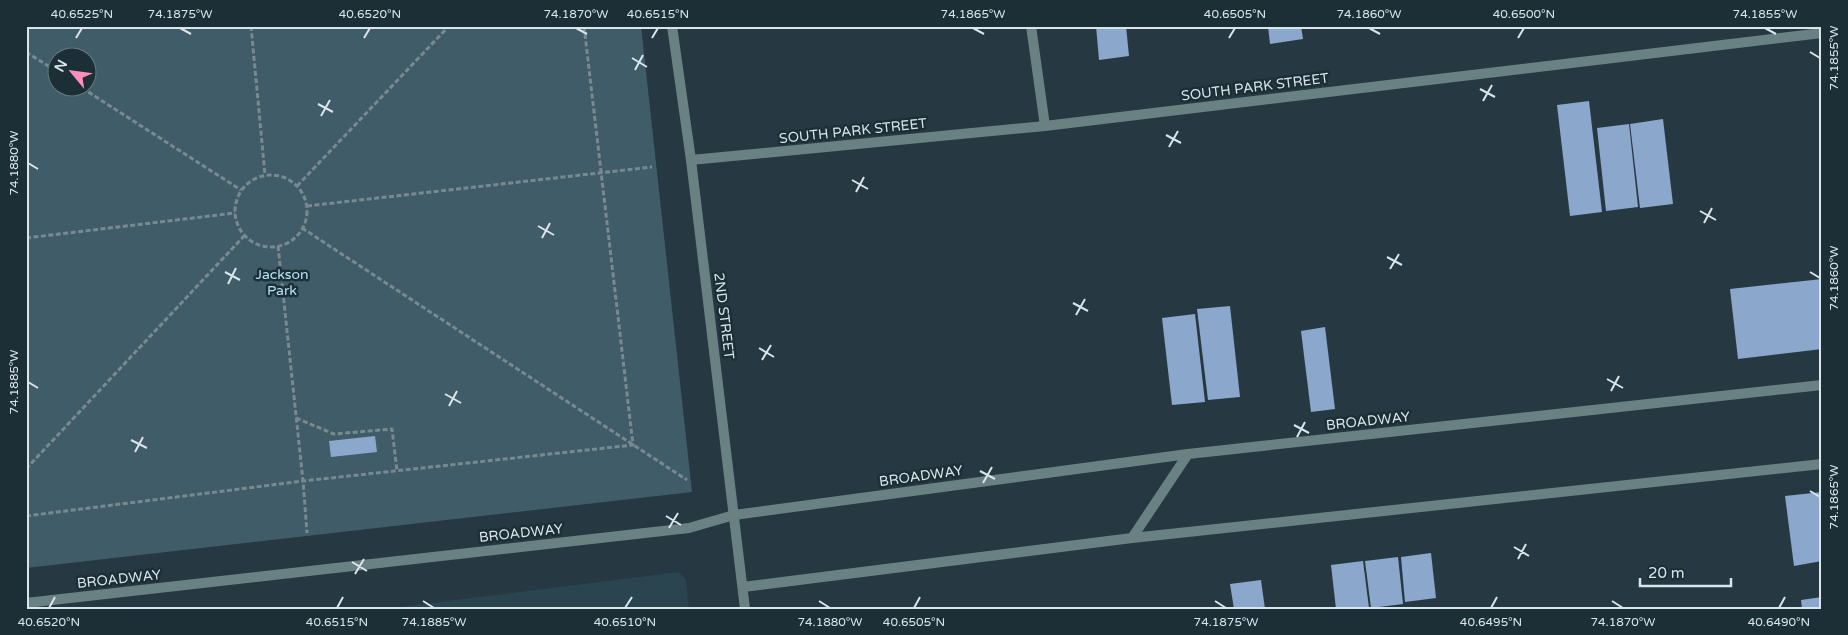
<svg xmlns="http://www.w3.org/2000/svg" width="1848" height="635" font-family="'Varela Round',sans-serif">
<rect width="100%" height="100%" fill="#263942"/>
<polygon fill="#2a4450" points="679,572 686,580 689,609 383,609"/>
<path fill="#405c69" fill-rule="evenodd" d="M26,26H641L692,492L26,568ZM58,58H88V88H58Z"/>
<g fill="#8ba8cc">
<polygon points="1096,26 1126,26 1129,56 1099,60"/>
<polygon points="1268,26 1301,26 1303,39 1270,44"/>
<polygon points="1589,101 1602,212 1570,216 1557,105"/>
<polygon points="1663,119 1673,204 1640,208 1630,124"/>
<polygon points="1629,124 1638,207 1606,211 1597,128"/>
<polygon points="1822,279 1822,349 1738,359 1730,289"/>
<polygon points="1230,306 1240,397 1208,400 1197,309"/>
<polygon points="1195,314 1205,402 1172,405 1162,318"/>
<polygon points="1325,327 1335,409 1311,412 1301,331"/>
<polygon points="375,436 377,452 331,457 329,441"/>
<polygon points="1822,492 1822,561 1794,566 1785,496"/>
<polygon points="1431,553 1436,598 1405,602 1401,557"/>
<polygon points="1398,557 1403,604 1371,608 1365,561"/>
<polygon points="1363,561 1369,608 1336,609 1331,565"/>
<polygon points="1261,580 1265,609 1234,609 1230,584"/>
<polygon points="1822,597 1822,609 1802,609 1801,600"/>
</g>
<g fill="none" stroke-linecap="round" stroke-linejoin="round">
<g stroke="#798990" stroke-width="3" stroke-dasharray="5 2.5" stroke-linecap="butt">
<polyline points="251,26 265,175"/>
<polyline points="26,52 58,72"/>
<polyline points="82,88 241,190"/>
<circle cx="271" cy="211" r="36"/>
<polyline points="297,186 449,26"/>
<polyline points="307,206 652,167"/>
<polyline points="302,228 687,480"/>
<polyline points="26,238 235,213"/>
<polyline points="278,246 303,481 307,533"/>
<polyline points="296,418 334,434 392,429 397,471"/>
<polyline points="26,469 244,236"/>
<polyline points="26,516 303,481 633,445 584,26"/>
</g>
<polyline stroke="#6a8183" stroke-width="10" points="1031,26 1045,126"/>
<g stroke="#6a8183" stroke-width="10">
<polyline points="672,26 691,160 745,609"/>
<polyline points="691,160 1045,126 1822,33"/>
<polyline points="1132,538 1188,454"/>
<polyline points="743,587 1132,538 1822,464"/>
<polyline points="26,603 689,528 734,515 1188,454 1822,385"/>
</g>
</g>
<path fill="none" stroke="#d9e5ea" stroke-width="2" d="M180,28L191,34M576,28L587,34M973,28L984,34M1369,28L1380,34M1765,28L1776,34M76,38L82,28M364,38L370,28M652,38L658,28M1229,38L1235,28M1518,38L1524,28M1810,52L1820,58M632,58L647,67M635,70L643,55M1480,89L1495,97M1483,101L1492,85M318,104L333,112M321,116L330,100M1166,135L1181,143M1169,147L1178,131M28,163L38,169M852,180L868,189M856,192L864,177M1700,211L1716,220M1704,223L1712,208M538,226L554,235M542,238L550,223M1387,257L1402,265M1390,269L1399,254M225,272L240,280M1810,272L1820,278M228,284L236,268M1073,303L1088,311M1076,315L1085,299M759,348L774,357M762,360L771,345M1607,379L1623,388M28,382L38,388M1611,391L1619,376M445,394L461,403M449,406L457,391M1294,425L1309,433M1297,437L1305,422M131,440L147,448M135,452L143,437M980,471L995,479M983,483L992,467M1810,491L1820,497M666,516L681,525M669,528L678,513M1514,547L1529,556M1518,559L1526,544M352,562L367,571M355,574L364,559M423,601L434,608M819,601L830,608M1215,601L1226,608M1612,601L1623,608M49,608L55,597M337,608L343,597M625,608L632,597M914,608L920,597M1491,608L1497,597M1779,608L1785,597"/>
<g text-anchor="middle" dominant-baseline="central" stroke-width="5" stroke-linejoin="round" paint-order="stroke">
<g font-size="14" fill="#d9e5ea" stroke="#1c2f37">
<text transform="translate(1255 87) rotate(-7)">SOUTH PARK STREET</text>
<text transform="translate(853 131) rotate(-6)">SOUTH PARK STREET</text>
<text transform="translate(724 316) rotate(83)">2ND STREET</text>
<text transform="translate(1368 421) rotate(-6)">BROADWAY</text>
<text transform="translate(921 476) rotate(-8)">BROADWAY</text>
<text transform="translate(521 533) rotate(-6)">BROADWAY</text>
<text transform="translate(119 579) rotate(-6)">BROADWAY</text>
</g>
<g font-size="14" fill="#b5e2f7" stroke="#1c2f37">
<text x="282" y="274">Jackson<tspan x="282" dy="16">Park</tspan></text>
</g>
</g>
<rect width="1848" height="635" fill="none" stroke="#1c2f37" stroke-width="55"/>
<g transform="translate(72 72) rotate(299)"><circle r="24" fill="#1c2f37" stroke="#68787f"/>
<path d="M0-4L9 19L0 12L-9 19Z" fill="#ff8ebb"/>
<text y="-8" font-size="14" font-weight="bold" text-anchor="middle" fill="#d9e5ea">N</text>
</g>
<path d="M1640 578v8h91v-8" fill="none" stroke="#d9e5ea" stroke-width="2.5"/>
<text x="1648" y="578" font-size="15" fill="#d9e5ea" stroke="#1c2f37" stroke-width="4" paint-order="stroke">20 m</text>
<rect x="28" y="28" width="1792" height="580" fill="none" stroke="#d9e5ea" stroke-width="2"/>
<g font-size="12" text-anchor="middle" fill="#d9e5ea">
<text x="82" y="18">40.6525°N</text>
<text x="180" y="18">74.1875°W</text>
<text x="370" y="18">40.6520°N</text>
<text x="576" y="18">74.1870°W</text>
<text x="658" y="18">40.6515°N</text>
<text x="973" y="18">74.1865°W</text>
<text x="1235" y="18">40.6505°N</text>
<text x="1369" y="18">74.1860°W</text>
<text x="1524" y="18">40.6500°N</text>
<text x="1765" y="18">74.1855°W</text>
<text transform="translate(1834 58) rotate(-90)" y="4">74.1855°W</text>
<text transform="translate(14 163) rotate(-90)" y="4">74.1880°W</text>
<text transform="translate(1834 278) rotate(-90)" y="4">74.1860°W</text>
<text transform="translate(14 382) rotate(-90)" y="4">74.1885°W</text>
<text transform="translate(1834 497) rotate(-90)" y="4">74.1865°W</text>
<text x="49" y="626">40.6520°N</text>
<text x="337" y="626">40.6515°N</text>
<text x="434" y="626">74.1885°W</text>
<text x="625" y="626">40.6510°N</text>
<text x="830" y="626">74.1880°W</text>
<text x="914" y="626">40.6505°N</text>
<text x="1226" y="626">74.1875°W</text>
<text x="1491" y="626">40.6495°N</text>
<text x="1623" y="626">74.1870°W</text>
<text x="1779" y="626">40.6490°N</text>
</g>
</svg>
